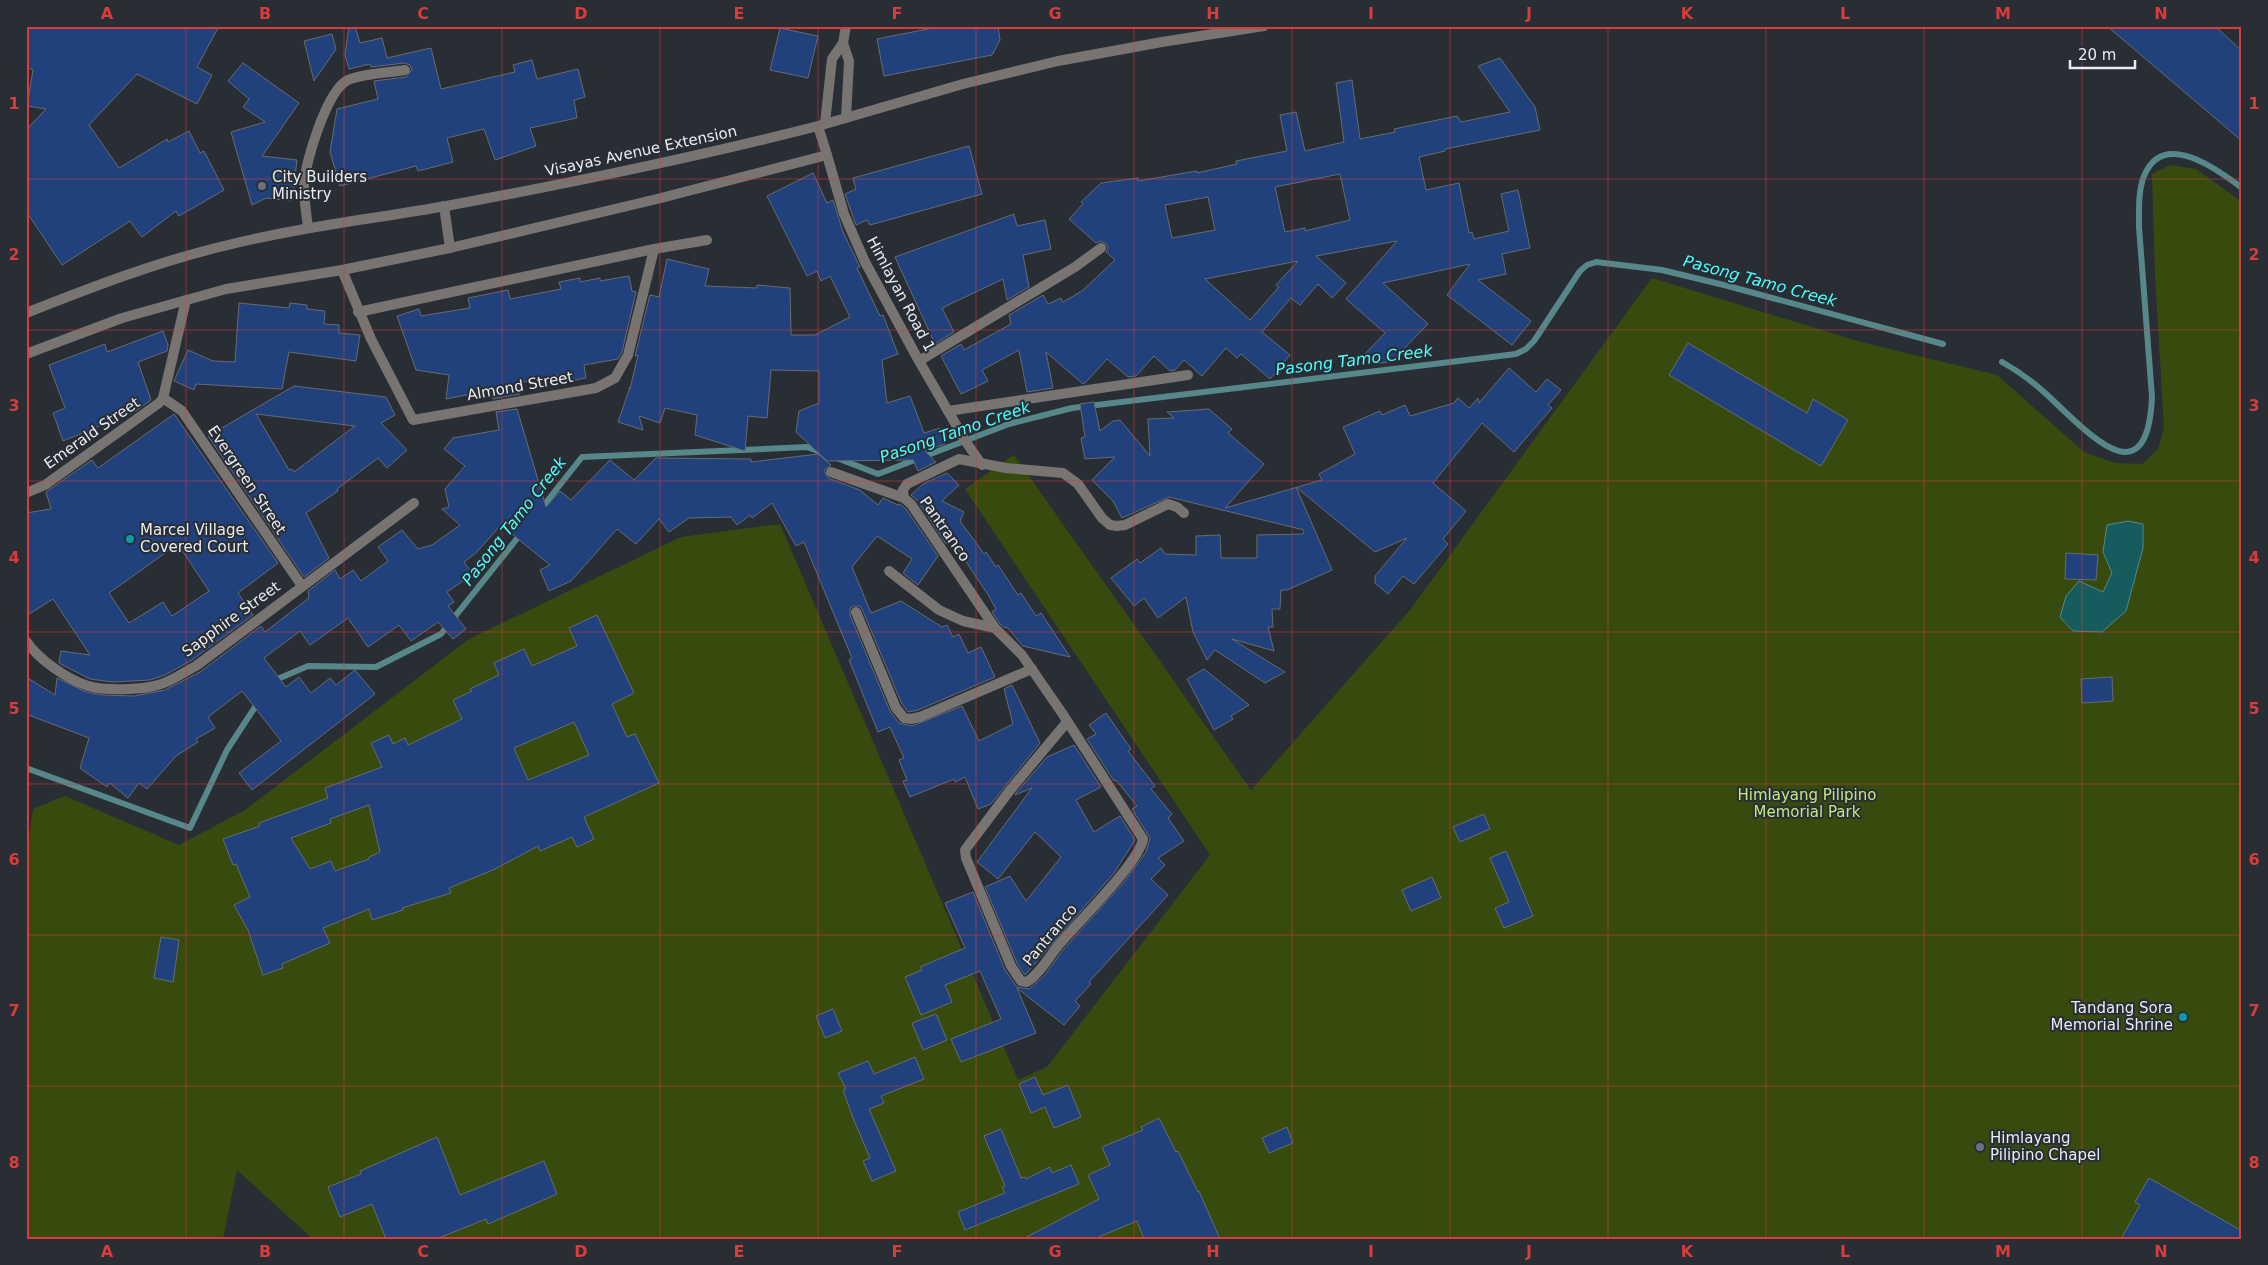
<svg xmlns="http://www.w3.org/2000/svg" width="2268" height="1265" font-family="'DejaVu Sans',sans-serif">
<rect width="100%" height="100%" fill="#292d34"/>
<polygon fill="#384b0f" points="2170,165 2196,169 2242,202 2242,1239 313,1239 237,1170 223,1239 26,1239 26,860 33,809 65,796 179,845 245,810 469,639 681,537 780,524 1018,1080 1047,1067 1210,855 965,489 1014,455 1251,790 1410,610 1652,278 1861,342 1997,375 2084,452 2115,463 2142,464 2158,449 2164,428 2155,276 2152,174"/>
<polygon fill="#175c5c" stroke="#568789" points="2128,521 2143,524 2143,548 2126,611 2102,632 2073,631 2060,617 2066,596 2079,581 2103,592 2112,573 2103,552 2107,525"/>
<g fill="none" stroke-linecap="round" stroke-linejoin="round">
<g stroke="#568789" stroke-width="6">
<path d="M2002,362C2018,371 2032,381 2045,393C2084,428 2147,504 2152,397L2139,227C2139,211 2138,191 2144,176C2163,129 2217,169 2242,188"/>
<polyline points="837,458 878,474 1009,424 1072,408 1516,354 1526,349 1534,341 1580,271 1587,265 1596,262 1662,270 1728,286 1943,344"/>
<polyline points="540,510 582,457 807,447 823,453"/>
<polyline points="273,681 308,666 376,667 441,634 523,531"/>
<polyline points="26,768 190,828 227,750 259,701"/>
</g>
</g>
<g fill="#21417d" stroke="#666b73" fill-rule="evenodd">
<polygon points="26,26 219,26 197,67 212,75 197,104 137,74 89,125 119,168 167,139 168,142 189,131 200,153 204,151 224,190 179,216 176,211 142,237 130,221 62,265 26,211 26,130 46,109 27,106 33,70 26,67"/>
<polygon points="349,26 355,26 360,43 382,38 387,58 431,48 441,89 515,72 513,65 532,60 537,79 578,69 585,97 574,100 577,118 530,128 536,146 495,160 484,129 447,138 453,162 418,171 416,166 340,186 330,152 337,109 378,99 374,81 406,77 412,70 410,65 404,63 371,67 370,64 349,69 345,55"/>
<polygon points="943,26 998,26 1000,40 992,55 884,76 877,39"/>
<polygon points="2107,26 2215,26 2242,51 2242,141"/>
<polygon points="780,28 818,36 808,78 770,70"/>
<polygon points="332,34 336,49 314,81 304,41"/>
<path d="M1500,58L1535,107L1540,130L1445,149V151L1419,157L1426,190L1459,183L1469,233L1472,232L1474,239L1509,231L1501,194L1518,190L1530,248L1502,254L1506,274L1478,280L1531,321L1512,345L1447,295L1470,264L1383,283L1428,324L1397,356L1387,362L1376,364L1365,354L1385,333L1346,299L1397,241L1316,256L1346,283L1332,298L1318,284L1300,305L1291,298L1262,332L1290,355L1270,379L1241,354L1237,358L1226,348L1202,376L1184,360L1175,370L1170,371L1154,356L1136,376L1128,377L1107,359L1085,383L1083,384L1046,352L1053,388L1027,392L1019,350L982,370L988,381L961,394L941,356L961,344L964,350L1011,324L1009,315L1043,295L1048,304L1061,298L1063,302L1082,291L1115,260L1106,252L1108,248L1106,244L1101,241L1096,243L1069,219L1083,204L1081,202L1101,183L1138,178V181L1197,171V173L1237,164L1236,161L1287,151L1280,115L1296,112L1305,151L1344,142L1336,83L1352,80L1360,139L1395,132L1394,129L1457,116L1461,122L1510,112L1478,66ZM1340,174L1350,220L1305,231V228L1285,232L1275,187ZM1208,197L1215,230L1172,238L1165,205ZM1298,261L1276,285L1279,287L1250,320L1205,279Z"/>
<polygon points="243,63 299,103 262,156 297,160 292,201 266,198 252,205 231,132 265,122 243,107 249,99 228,81"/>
<polygon points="969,146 982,194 870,225 867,220 856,225 845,194 856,189 853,178"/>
<polygon points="813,173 827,203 833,200 843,232 860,267 857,268 880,316 883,315 898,354 882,360 887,403 910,396 924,433 940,428 945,444 925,451 936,462 918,471 913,460 827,461 796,432 799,411 819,403 819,371 771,370 767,418 748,416 745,451 695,435 697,415 665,408 660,423 639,416 643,430 618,422 630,387 630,389 638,355 635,356 650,295 659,297 667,259 709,269 705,286 757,288 757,285 790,288 791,335 815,335 850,317 830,276 821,281 817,271 807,276 767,196"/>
<polygon points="1014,214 1017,226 1045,220 1051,249 1023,255 1029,287 1007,300 1003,279 942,308 954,332 935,344 895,257"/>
<polygon points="629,276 632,291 636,292 622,352 618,359 584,365 586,378 559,383 558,375 518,383 520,394 493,399 491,390 446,399 449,375 416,370 397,316 419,309 421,316 470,308 468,298 508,290 510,299 561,289 559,282 580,278 580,282 600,278 600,281"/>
<polygon points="239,303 289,308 290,303 307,305 307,309 325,311 324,324 339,325 339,333 360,335 356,361 289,352 282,389 196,384 194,390 174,381 188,350 213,361 235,362"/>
<polygon points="163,331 168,345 167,351 138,362 151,400 136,411 63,441 53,413 65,408 49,365 105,344 107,352"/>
<polygon points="1688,343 1807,413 1813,399 1848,420 1821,466 1669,375"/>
<polygon points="1509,368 1536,392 1547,379 1561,390 1548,405 1552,408 1514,452 1482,423 1433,483 1466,511 1443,539 1448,544 1414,584 1403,576 1388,594 1375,583 1375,576 1407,538 1375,552 1296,487 1332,570 1287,590 1281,590 1280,609 1272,609 1273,627 1268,627 1274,651 1232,639 1285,672 1265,683 1215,650 1207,660 1193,632 1186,597 1158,618 1144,598 1134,606 1111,578 1137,559 1140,563 1161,548 1165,554 1196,555 1196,536 1220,535 1221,558 1257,558 1257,535 1303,534 1304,530 1169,497 1122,518 1113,501 1092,480 1115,457 1085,459 1081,438 1085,437 1080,404 1094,402 1100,431 1113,421 1120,420 1150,456 1148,419 1174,418 1167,412 1209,409 1232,429 1228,433 1264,464 1225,508 1322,480 1319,474 1355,454 1343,427 1380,411 1382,415 1405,405 1410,416 1454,403 1458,398 1469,408 1478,398 1479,403"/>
<path d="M294,386L386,397L395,415L381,423L407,450L387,468L378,458L337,489L338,491L306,513L329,558L304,577L208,436ZM256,414L355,426L294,472L292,469L289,470Z"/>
<polygon points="517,409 546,507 560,491 571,500 610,460 634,480 656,458 751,459 751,462 818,454 831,465 824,470 828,478 860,490 878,505 883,498 898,505 900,504 906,509 938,556 918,585 903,573 912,559 877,536 852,567 871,613 901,601 942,627 947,625 953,637 959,634 968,653 981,647 995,677 918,710 908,712 902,704 862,609 860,606 854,606 850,608 850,615 890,711 899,723 912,726 962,706 979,741 1013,724 1004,689 1012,685 1040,743 991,804 978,809 965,777 955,782 954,779 910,797 903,781 907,780 899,760 904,758 890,727 878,732 849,660 852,658 804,542 796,546 772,503 752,518 750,515 737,525 731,517 689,518 669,532 659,519 636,544 617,529 571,581 549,591 540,570 550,565 501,525 476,553 464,562 473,574 447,592 454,602 448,606 466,629 453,639 438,622 411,641 399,625 368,647 348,618 310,645 300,631 264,658 286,687 299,677 311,693 330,678 336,685 355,670 375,694 252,790 239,773 281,741 242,691 208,717 215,728 196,739 198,742 176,756 147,789 139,783 128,798 110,783 107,787 80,768 89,738 26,714 26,677 55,695 57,678 86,692 103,695 134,696 165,690 200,672 261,626 265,632 309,598 308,591 335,570 340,579 353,570 361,581 388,561 378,547 402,530 418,549 432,545 460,525 442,509 449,507 445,489 465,466 444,449 453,438 499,430 496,412"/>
<path d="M174,414L278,563L238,593L253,615L192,660L165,675L150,680L113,682L90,679L59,663L61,651L90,655L53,599L26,616V513L51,509L46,492L92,460L98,468ZM178,544L209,591L172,616L163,602L129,623L109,593Z"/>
<polygon points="947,473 959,485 942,501 964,512 960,521 984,554 986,552 996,567 998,565 1018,595 1021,593 1036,616 1041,613 1070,657 1023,646 1007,627 1005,628 1000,624 992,612 996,609 987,593 950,538 946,544 917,500 911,495 923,484"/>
<polygon points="2066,553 2098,555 2096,580 2065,579"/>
<path d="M597,615L634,693L612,704L627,737L635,734L659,783L584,817L594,839L577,847L572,837L540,851L538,846L495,869L449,888L451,893L402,908L403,910L372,920L369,909L323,928L330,943L282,964L283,968L263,975L248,930L234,905L250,897L236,864L233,865L223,839L260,826L259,823L328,798L325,788L382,767L371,743L389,735L393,744L405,738L408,745L462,719L453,700L472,691L470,689L499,675L494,663L524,649L532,666L577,646L569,628ZM574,722L589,755L528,780L514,748ZM369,805L380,852L369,857V859L335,871L331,861L310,869L291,838L331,823L330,819Z"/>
<polygon points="1204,669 1249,705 1231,716 1233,719 1214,730 1187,679"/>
<polygon points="2112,677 2113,701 2082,703 2081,679"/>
<polygon points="1106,713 1131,749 1128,751 1155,786 1151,789 1172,814 1168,818 1184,841 1158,858 1165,865 1151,879 1168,895 1089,982 1091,984 1075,1001 1080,1006 1064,1025 1017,988 1036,1033 961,1062 951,1039 1001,1019 980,971 945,985 952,1002 921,1015 905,977 922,970 920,967 965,948 945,903 973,892 1005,970 1017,987 1029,989 1045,975 1062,951 1124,882 1146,852 1150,838 1132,809 1137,806 1116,780 1114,781 1087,739 1096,734 1089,725"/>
<polygon points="1074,745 1101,787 1076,800 1094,832 1120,816 1135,840 1114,873 1025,975 1017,963 985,887 1010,876 1026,901 1061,857 1035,832 998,879 977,862 1032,788 1015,795 1016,793 1047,757"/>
<polygon points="1484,814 1490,829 1460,842 1453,827"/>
<polygon points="1506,851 1533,916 1504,928 1495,908 1509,902 1490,858"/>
<polygon points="1432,877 1441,898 1411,911 1402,890"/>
<polygon points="161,937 179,940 173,982 154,978"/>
<polygon points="833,1009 842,1031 825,1038 816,1016"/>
<polygon points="936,1014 947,1040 923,1050 912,1023"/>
<polygon points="915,1057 924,1079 881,1096 884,1103 869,1109 896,1171 872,1181 863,1161 870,1158 853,1118 843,1090 846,1089 838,1073 868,1061 874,1074"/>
<polygon points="1035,1077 1043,1095 1068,1085 1081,1117 1054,1128 1045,1107 1031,1113 1019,1084"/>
<polygon points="1159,1118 1176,1152 1178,1151 1198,1192 1199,1191 1220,1239 1144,1239 1137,1221 1094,1239 1023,1239 1099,1199 1088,1175 1110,1165 1102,1147 1143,1130 1141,1127"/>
<polygon points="1287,1127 1293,1143 1269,1153 1262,1138"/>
<polygon points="1001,1129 1021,1178 1025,1177 1026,1179 1050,1167 1052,1173 1071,1165 1079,1184 965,1230 958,1212 1005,1193 1002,1187 1005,1186 984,1136"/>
<polygon points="437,1137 460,1195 544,1161 557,1194 488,1224 486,1219 436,1239 386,1239 372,1204 340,1217 328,1187 361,1174 360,1171"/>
<polygon points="2149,1178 2242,1231 2242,1239 2121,1239 2140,1205 2135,1202"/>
</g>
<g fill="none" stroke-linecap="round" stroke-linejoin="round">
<polyline stroke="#787472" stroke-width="10" points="948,411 1188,375"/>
<g stroke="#787472" stroke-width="10">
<polyline points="843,43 849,61 846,118"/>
<polyline points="825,123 832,59 843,43 846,26"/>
<polyline points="818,126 963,84 1058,61 1162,42 1264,26"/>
<polyline points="827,155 844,214 865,262 919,361 966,442 982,465"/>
<path d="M308,227C306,213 304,199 304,185C305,162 327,90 348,80C365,73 387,73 405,70"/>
<polyline points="342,270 371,339 413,420 596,388 615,378 628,355 654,249"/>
<polyline points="358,312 654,249 707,240"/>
<polyline points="919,361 1075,267 1101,248"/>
<polyline points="163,398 182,411 302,586"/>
<polyline points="831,472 904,498"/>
<polyline points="26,493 45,485 159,403 163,398 186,300"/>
<polyline points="889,571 939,610 963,621 995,628"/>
<polyline points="856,612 896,708 904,718 911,719 920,717 1032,669"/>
<path d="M26,641C39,660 67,679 88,686C104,691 142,690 158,685C171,682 184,672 196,666L414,503"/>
<path d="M1067,722L1011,789L965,850L966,858L1011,966L1021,981L1027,982C1040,973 1047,960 1057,947C1075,925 1140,862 1143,839L1062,713L1022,655L995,628L911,504L904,498L903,490L907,484L959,459L1006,468L1063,473L1078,484L1102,518L1110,525L1117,526L1125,525L1168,504L1177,507L1184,513"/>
</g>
<g stroke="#787472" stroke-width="10">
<polyline points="444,206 450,248"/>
<path d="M26,313C92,287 159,261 228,245C300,227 373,219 446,206C571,183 696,157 818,126L827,155L657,199L450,248L342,270L226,289L122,318L26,354"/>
</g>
</g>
<path fill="none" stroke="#d83c3c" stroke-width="1" stroke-opacity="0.55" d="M186,26V1239M344,26V1239M502,26V1239M660,26V1239M818,26V1239M976,26V1239M1134,26V1239M1292,26V1239M1450,26V1239M1608,26V1239M1766,26V1239M1924,26V1239M2082,26V1239M26,179H2242M26,330H2242M26,481H2242M26,632H2242M26,784H2242M26,935H2242M26,1086H2242"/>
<g fill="#6b7280" stroke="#292d34" stroke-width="2">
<circle cx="262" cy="186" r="5"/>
<circle cx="1980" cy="1147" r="5"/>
</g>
<g fill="#0f9aa8" stroke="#292d34" stroke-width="2">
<circle cx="130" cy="539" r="5"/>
<circle cx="2183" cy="1017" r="5"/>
</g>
<g text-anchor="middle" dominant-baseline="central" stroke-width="4" stroke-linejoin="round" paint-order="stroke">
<g font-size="15" fill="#e9ecf1" stroke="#292d34">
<text transform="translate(641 151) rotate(-12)">Visayas Avenue Extension</text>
<text transform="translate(901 294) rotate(62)">Himlayan Road 1</text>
<text transform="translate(520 386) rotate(-10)">Almond Street</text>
<text transform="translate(92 433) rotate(-35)">Emerald Street</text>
<text transform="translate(247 480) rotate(56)">Evergreen Street</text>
<text transform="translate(945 529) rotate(55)">Pantranco</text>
<text transform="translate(231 619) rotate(-36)">Sapphire Street</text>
<text transform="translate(1050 935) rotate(-50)">Pantranco</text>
</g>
<g font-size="15" fill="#e9ecf1" stroke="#292d34" text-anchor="start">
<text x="272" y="177">City Builders<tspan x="272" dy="17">Ministry</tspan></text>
<text x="140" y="530">Marcel Village<tspan x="140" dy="17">Covered Court</tspan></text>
<text x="2173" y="1008" text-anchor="end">Tandang Sora<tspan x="2173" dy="17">Memorial Shrine</tspan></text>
<text x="1990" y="1138">Himlayang<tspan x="1990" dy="17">Pilipino Chapel</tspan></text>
</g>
<g font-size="15" fill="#c2e980" stroke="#292d34">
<text x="1807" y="795">Himlayang Pilipino<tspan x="1807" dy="17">Memorial Park</tspan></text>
</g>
<g font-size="16" font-style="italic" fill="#4cfefe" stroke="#292d34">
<text transform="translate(1760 281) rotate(15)">Pasong Tamo Creek</text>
<text transform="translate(1354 360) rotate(-7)">Pasong Tamo Creek</text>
<text transform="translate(955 432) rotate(-19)">Pasong Tamo Creek</text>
<text transform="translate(514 521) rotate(-52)">Pasong Tamo Creek</text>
</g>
</g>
<rect width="2268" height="1265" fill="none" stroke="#292d34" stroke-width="55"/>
<path d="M2070 60v8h65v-8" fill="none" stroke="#e9ecf1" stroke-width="2.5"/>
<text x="2078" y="60" font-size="15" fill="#e9ecf1" stroke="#292d34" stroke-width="4" paint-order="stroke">20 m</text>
<rect x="28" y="28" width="2212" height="1210" fill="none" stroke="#d83c3c" stroke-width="2"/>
<g font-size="16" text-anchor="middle" font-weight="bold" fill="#d83c3c">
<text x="107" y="19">A</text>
<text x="265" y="19">B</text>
<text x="423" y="19">C</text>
<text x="581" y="19">D</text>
<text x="739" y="19">E</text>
<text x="897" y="19">F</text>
<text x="1055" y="19">G</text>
<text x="1213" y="19">H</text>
<text x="1371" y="19">I</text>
<text x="1529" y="19">J</text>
<text x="1687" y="19">K</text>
<text x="1845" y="19">L</text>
<text x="2003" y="19">M</text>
<text x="2161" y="19">N</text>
<text x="14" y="109">1</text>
<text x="2254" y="109">1</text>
<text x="14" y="260">2</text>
<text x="2254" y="260">2</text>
<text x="14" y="411">3</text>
<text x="2254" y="411">3</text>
<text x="14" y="563">4</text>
<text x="2254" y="563">4</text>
<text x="14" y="714">5</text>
<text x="2254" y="714">5</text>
<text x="14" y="865">6</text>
<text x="2254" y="865">6</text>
<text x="14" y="1016">7</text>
<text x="2254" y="1016">7</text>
<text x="14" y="1168">8</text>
<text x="2254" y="1168">8</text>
<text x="107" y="1257">A</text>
<text x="265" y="1257">B</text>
<text x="423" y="1257">C</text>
<text x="581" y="1257">D</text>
<text x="739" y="1257">E</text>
<text x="897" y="1257">F</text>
<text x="1055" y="1257">G</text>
<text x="1213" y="1257">H</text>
<text x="1371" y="1257">I</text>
<text x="1529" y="1257">J</text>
<text x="1687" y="1257">K</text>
<text x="1845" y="1257">L</text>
<text x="2003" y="1257">M</text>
<text x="2161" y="1257">N</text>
</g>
</svg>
